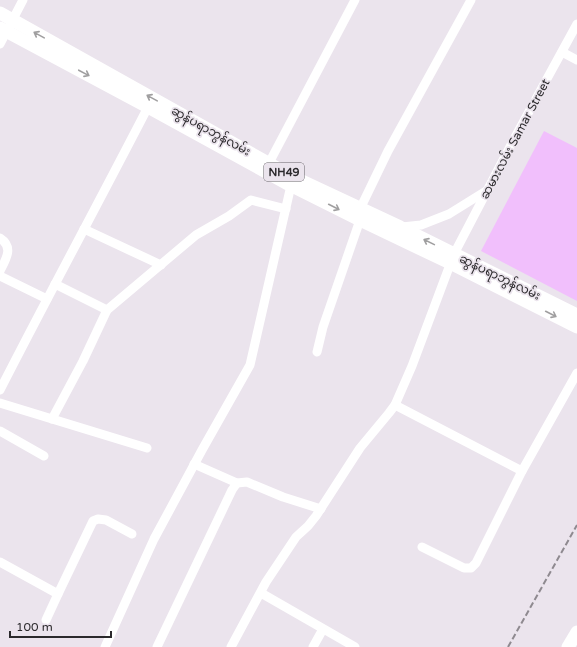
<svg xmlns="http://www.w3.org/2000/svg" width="577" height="647" font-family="'Varela Round','Noto Sans Myanmar',sans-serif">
<rect width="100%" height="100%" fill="#ebe4ed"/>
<polygon fill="#f1bffc" points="544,131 577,148 577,301 481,251"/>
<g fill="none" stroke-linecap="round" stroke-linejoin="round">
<g stroke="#fff" stroke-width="9">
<polyline points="0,44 23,0"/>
<polyline points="562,52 577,60"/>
<polyline points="269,163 355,0"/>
<polyline points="402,227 421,225 449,214 486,191"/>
<polyline points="84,229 161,265"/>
<path d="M0,238C14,247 6,259 0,271"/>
<polyline points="0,276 47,299"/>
<polyline points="55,284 107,310 196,235 229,216 251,200 286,209"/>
<polyline points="317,352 323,327 360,220 360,209 388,151 471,0"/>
<path d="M0,390C48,296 99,202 148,107"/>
<polyline points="0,403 147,448"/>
<polyline points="395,405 522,471"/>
<polyline points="52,419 83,361 107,310"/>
<polyline points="0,431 44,456"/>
<polyline points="194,464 237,483 247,482 283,497 321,509"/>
<polyline points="422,547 464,568 471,568 476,563 522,471 577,373"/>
<polyline points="0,562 58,594"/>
<polyline points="261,593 355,647"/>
<polyline points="46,620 58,594 93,521 98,519 106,520 132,534"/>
<polyline points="105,647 154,539 202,450 250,365 292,181"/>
<polyline points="157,647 232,490 237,483"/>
<polyline points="231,647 266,582 296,537 308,526 316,516 360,448 389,413 395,405 412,366 454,254 514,139 577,24"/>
<polyline points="313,647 323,629"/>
</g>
<g stroke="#fff" stroke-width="13">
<polyline points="0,13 293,177 400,227 577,315"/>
<polyline points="0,28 148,107 288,184 360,220 450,263 577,327"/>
<polyline points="568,647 577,632"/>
</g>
<polyline stroke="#8f8a90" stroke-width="2" stroke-dasharray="6 3" stroke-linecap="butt" points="508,647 577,525"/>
</g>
<defs><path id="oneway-shaft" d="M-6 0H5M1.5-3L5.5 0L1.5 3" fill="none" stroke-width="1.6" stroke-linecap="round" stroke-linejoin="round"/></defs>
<g stroke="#a09fa0">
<use href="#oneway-shaft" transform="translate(39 35) rotate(-151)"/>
<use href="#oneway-shaft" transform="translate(84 73) rotate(28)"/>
<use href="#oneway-shaft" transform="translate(152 98) rotate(-151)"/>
<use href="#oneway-shaft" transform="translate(334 207) rotate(27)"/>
<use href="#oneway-shaft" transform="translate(429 242) rotate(-154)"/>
<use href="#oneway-shaft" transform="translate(551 314) rotate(27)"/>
</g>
<g text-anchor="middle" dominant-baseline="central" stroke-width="3.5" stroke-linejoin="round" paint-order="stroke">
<rect fill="#ebe4ed" stroke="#656166" stroke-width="1" x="264" y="163" width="40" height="18" rx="3"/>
<g font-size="11" font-weight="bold" fill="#2b292c">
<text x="284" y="172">NH49</text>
</g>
<g font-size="12" fill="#2b292c" stroke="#ebe4ed">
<text transform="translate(211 131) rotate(29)">ဆွန်ပရာဘွန်လမ်း</text>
<text transform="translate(515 139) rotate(-62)">ဆမားလမ်း Samar Street</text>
<text transform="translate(500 277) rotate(26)">ဆွန်ပရာဘွန်လမ်း</text>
</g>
</g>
<path d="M10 631v6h101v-6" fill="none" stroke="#2b292c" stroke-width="2"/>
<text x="16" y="631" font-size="12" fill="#2b292c" stroke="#ebe4ed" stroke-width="3" paint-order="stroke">100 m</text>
</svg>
